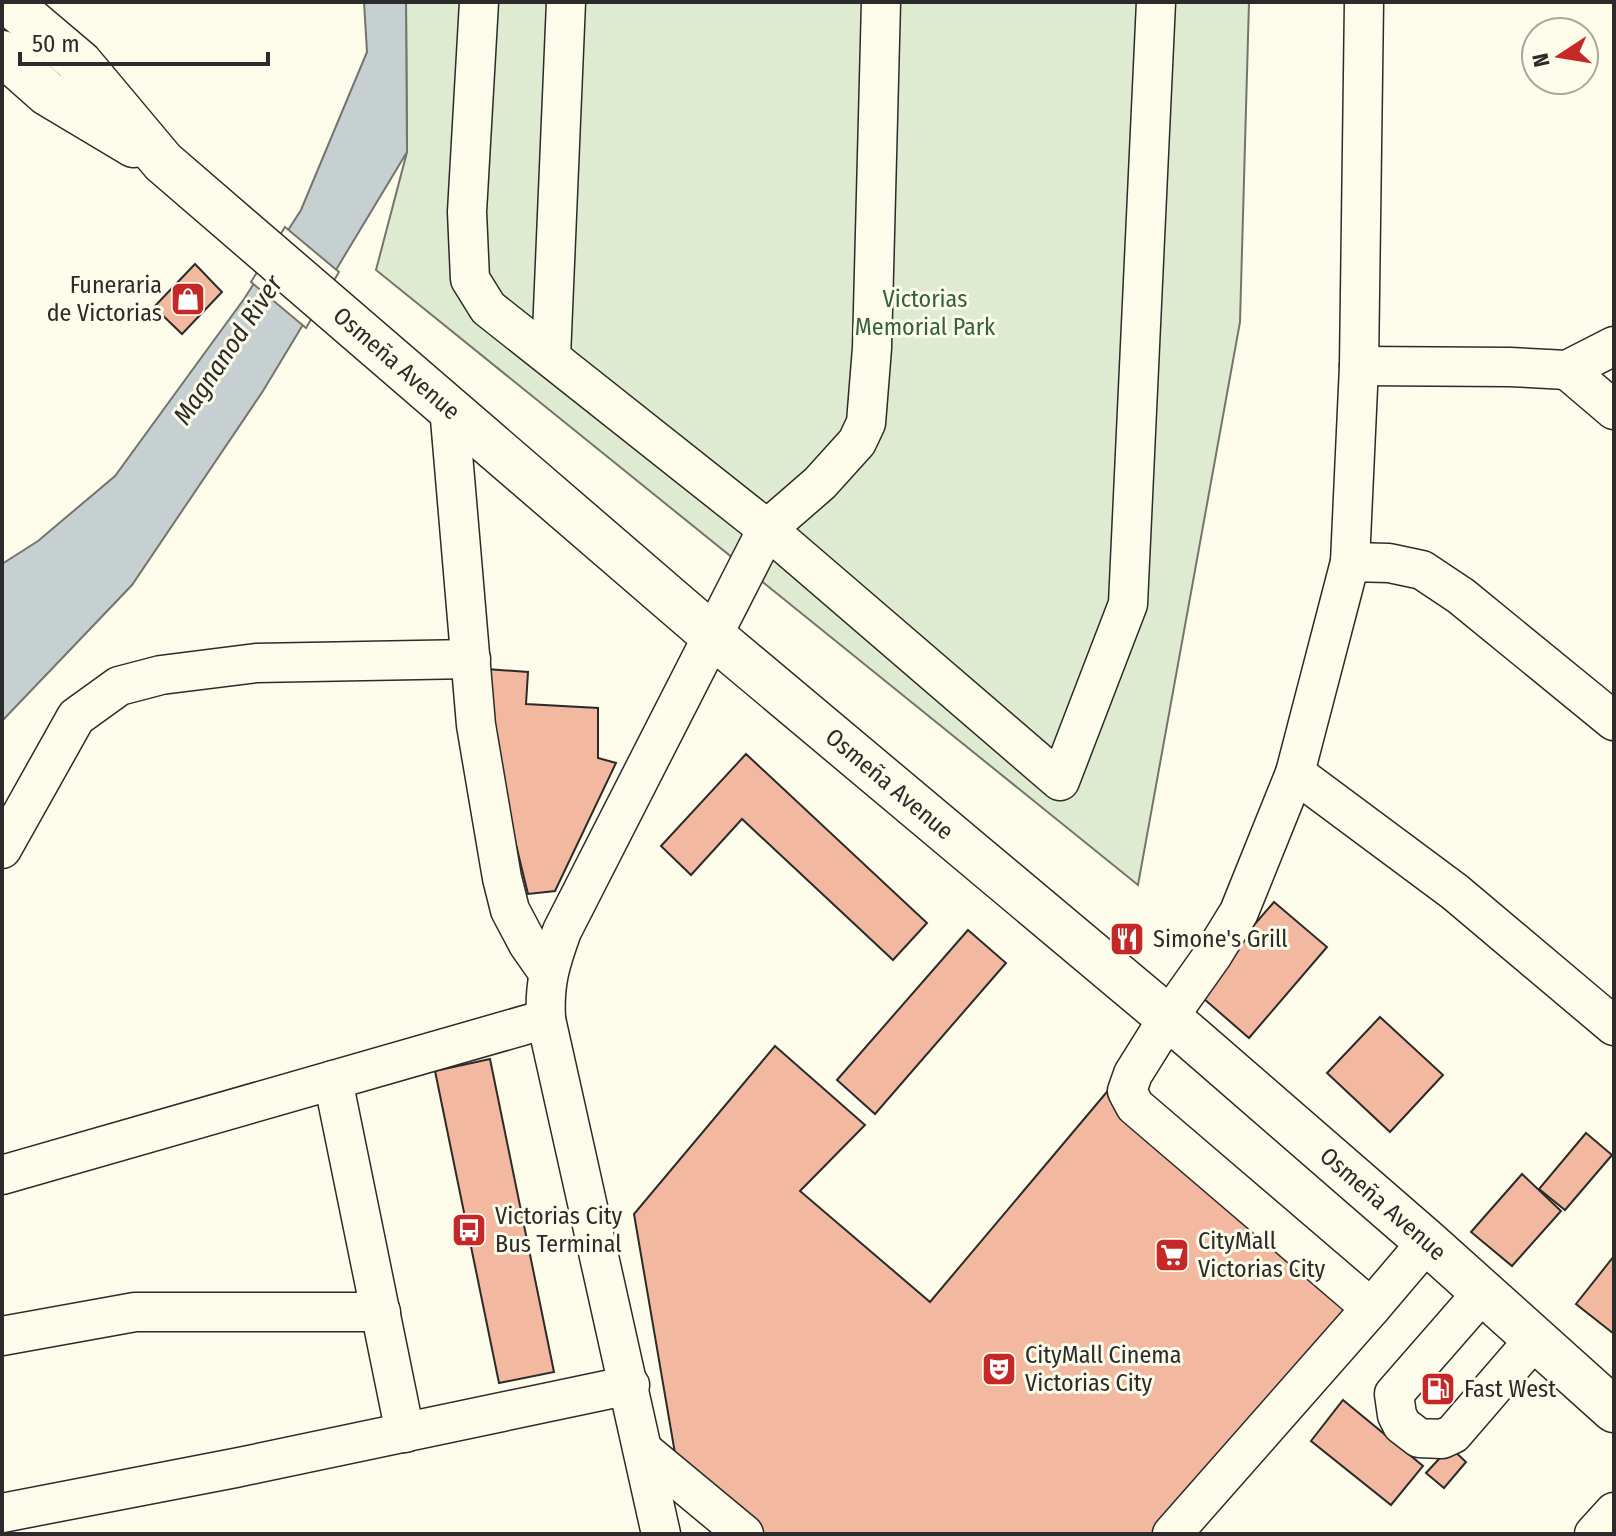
<svg xmlns="http://www.w3.org/2000/svg" width="1616" height="1536" font-family="'Fira Sans Condensed',sans-serif">
<rect width="100%" height="100%" fill="#fdfbea"/>
<polygon fill="#deebd1" stroke="#74746e" stroke-width="2" points="406,2 1249,2 1240,322 1138,885 376,270 407,152"/>
<polygon fill="#c7d0d0" stroke="#74746e" stroke-width="2" points="364,2 406,2 407,152 263,391 132,585 2,721 2,564 38,541 115,476 244,299 301,210 367,52"/>
<polygon fill="#fdfbea" stroke="#74746e" stroke-width="2" points="285,227 339,272 306,328 251,282"/>
<g fill="#f2b8a0" stroke="#2b2b2b" stroke-width="2">
<polygon points="195,264 222,292 182,334 154,307"/>
<polygon points="486,669 528,672 526,704 598,708 598,758 616,763 555,891 528,894 487,726"/>
<polygon points="746,754 927,923 893,960 742,819 691,875 661,846"/>
<polygon points="1274,902 1327,947 1249,1038 1196,992"/>
<polygon points="968,930 1006,963 875,1114 837,1080"/>
<polygon points="1380,1017 1443,1075 1390,1132 1327,1073"/>
<polygon points="775,1046 865,1125 800,1191 930,1302 1111,1087 1348,1307 1157,1534 756,1534 678,1471 634,1214"/>
<polygon points="490,1059 554,1372 499,1383 435,1071"/>
<polygon points="1586,1133 1612,1155 1565,1210 1539,1189"/>
<polygon points="1522,1174 1561,1211 1512,1266 1471,1232"/>
<polygon points="1614,1256 1614,1334 1576,1304"/>
<polygon points="1343,1400 1423,1466 1391,1505 1311,1441"/>
<polygon points="1450,1447 1466,1462 1444,1488 1426,1473"/>
</g>
<g fill="none" stroke-linecap="round" stroke-linejoin="round">
<g stroke="#2b2b2b" stroke-width="41">
<g id="minor">
<polyline points="479,2 467,212 470,279 488,308 767,529 1060,781 1128,604 1156,2"/>
<polyline points="1364,2 1359,366 1350,562 1295,773 1239,912 1212,956 1168,1018 1133,1074 1127,1091 1135,1106 1371,1308 1427,1242"/>
<polyline points="551,357 566,2"/>
<polyline points="1359,366 1510,367 1567,370 1614,346"/>
<polyline points="1567,370 1614,410"/>
<polyline points="449,407 476,725 502,878 510,910 528,944 547,971"/>
<polyline points="1350,562 1389,563 1422,570 1461,596 1614,721"/>
<polyline points="1295,773 1455,892 1614,1026"/>
<polyline points="2,849 76,717 119,686 161,675 256,663 471,659"/>
<polyline points="333,1080 405,1433"/>
<polyline points="2,1175 546,1019"/>
<polyline points="1483,1292 1394,1394 1397,1415 1402,1425 1419,1438 1442,1439 1453,1434 1535,1339"/>
<polyline points="2,1336 135,1312 381,1312"/>
<polyline points="644,1451 744,1534"/>
<polyline points="2,1513 235,1468 630,1385"/>
<path d="M661,1534L546,1019C544,984 550,964 562,931L767,529L820,483L857,442L866,423L872,348L881,2"/>
<polyline points="1172,1534 1371,1308"/>
<polyline points="1594,1534 1614,1512"/>
</g>
</g>
<g stroke="#2b2b2b" stroke-width="47">
<g id="major">
<path id="s1" d="M8,2L80,63L163,162L714,637L1191,1037L1427,1242L1614,1410"/>
<polyline points="2,53 47,93 134,145"/>
</g>
</g>
<use href="#minor" stroke="#fdfbea" stroke-width="38"/>
<use href="#major" stroke="#fdfbea" stroke-width="44"/>
</g>
<defs>
<g id="shop-square" transform="scale(1.8)"><rect x="-9" y="-9" width="18" height="18" rx="4" fill="#c62828" stroke="#fdfbea"/><path d="M-5-2.5h2.3a2.7 3.5 0 0 1 5.4 0H5L5.5 6h-11ZM-1.5-2.5h3a1.5 2.3 0 0 0-3 0Z" fill="#fff"/></g>
<g id="restaurant-square" transform="scale(1.8)"><rect x="-9" y="-9" width="18" height="18" rx="4" fill="#c62828" stroke="#fdfbea"/><path d="M-5-6h1v4h1v-4h1v4h1v-4h1v5L-1.5 .5V6h-2V.5L-5-1ZM5-6V6H3V1.5H1.5Q1.5-4 5-6Z" fill="#fff"/></g>
<g id="bus-square" transform="scale(1.8)"><rect x="-9" y="-9" width="18" height="18" rx="4" fill="#c62828" stroke="#fdfbea"/><path d="M-5-6H5V4H4V6H2V4H-2V6H-4V4H-5ZM-3.5-4V0h7V-4ZM-3.5 1.2v1.5H-2V1.2ZM2 1.2v1.5H3.5V1.2Z" fill="#fff"/></g>
<g id="supermarket-square" transform="scale(1.8)"><rect x="-9" y="-9" width="18" height="18" rx="4" fill="#c62828" stroke="#fdfbea"/><path d="M-6-5.5h2.5l.6 2H6L4.5 2H-2.5L-4.4-4H-6ZM-1.5 3.2a1.3 1.3 0 1 0 .1 0ZM3 3.2a1.3 1.3 0 1 0 .1 0Z" fill="#fff"/></g>
<g id="theatre-square" transform="scale(1.8)"><rect x="-9" y="-9" width="18" height="18" rx="4" fill="#c62828" stroke="#fdfbea"/><path d="M-5-5.5Q0-4 5-5.5V0Q5 5 0 6Q-5 5-5 0ZM-3.3-2.5H-1v1.5H-3.3ZM1-2.5H3.3v1.5H1ZM-2.8 1Q0 5.5 2.8 1Z" fill="#fff"/></g>
<g id="fuel-square" transform="scale(1.8)"><rect x="-9" y="-9" width="18" height="18" rx="4" fill="#c62828" stroke="#fdfbea"/><path d="M-5.5-6h7V0h2V4h1.3V-2.5L3-4.5l.8-.8L6-3V5H2.5V1h-1V6h-7ZM-4.2-4.7v3.2H.2V-4.7Z" fill="#fff"/></g>
</defs>
<g fill-rule="evenodd">
<use href="#shop-square" x="188" y="299"/>
<use href="#restaurant-square" x="1127" y="939"/>
<use href="#bus-square" x="469" y="1230"/>
<use href="#supermarket-square" x="1172" y="1255"/>
<use href="#theatre-square" x="999" y="1369"/>
<use href="#fuel-square" x="1438" y="1389"/>
</g>
<g text-anchor="middle" dominant-baseline="central" stroke-width="6" stroke-linejoin="round" paint-order="stroke">
<g font-size="24" fill="#2b2b2b" stroke="#fdfbea" text-anchor="start">
<text x="162" y="285" text-anchor="end">Funeraria<tspan x="162" dy="28">de Victorias</tspan></text>
<text x="1153" y="939">Simone's Grill</text>
<text x="495" y="1216">Victorias City<tspan x="495" dy="28">Bus Terminal</tspan></text>
<text x="1198" y="1241">CityMall<tspan x="1198" dy="28">Victorias City</tspan></text>
<text x="1025" y="1355">CityMall Cinema<tspan x="1025" dy="28">Victorias City</tspan></text>
<text x="1464" y="1389">Fast West</text>
</g>
<g font-size="24" fill="#34623c" stroke="#fdfbea">
<text x="925" y="299">Victorias<tspan x="925" dy="28">Memorial Park</tspan></text>
</g>
<g font-size="24" fill="#2b2b2b" stroke="#fdfbea">
<text stroke="none"><textPath href="#s1" startOffset="532">Osmeña Avenue</textPath></text>
<text stroke="none"><textPath href="#s1" startOffset="1180">Osmeña Avenue</textPath></text>
<text stroke="none"><textPath href="#s1" startOffset="1828">Osmeña Avenue</textPath></text>
</g>
<g font-size="26" font-style="italic" fill="#2b2b2b" stroke="#fdfbea">
<text transform="translate(228 350) rotate(-56)">Magnanod River</text>
</g>
</g>
<rect width="1616" height="1536" fill="none" stroke="#2b2b2b" stroke-width="8"/>
<g transform="translate(1560 56) rotate(258)"><circle r="38" fill="#fdfbea" stroke="#a9a89e" stroke-width="2"/>
<path d="M0-6L14 30L0 20L-14 30Z" fill="#c62828"/>
<text y="-12" font-size="22" font-weight="bold" text-anchor="middle" fill="#2b2b2b">N</text>
</g>
<path d="M20 52v12h248v-12" fill="none" stroke="#2b2b2b" stroke-width="4"/>
<text x="32" y="52" font-size="24" fill="#2b2b2b" stroke="#fdfbea" stroke-width="6" paint-order="stroke">50 m</text>
</svg>
